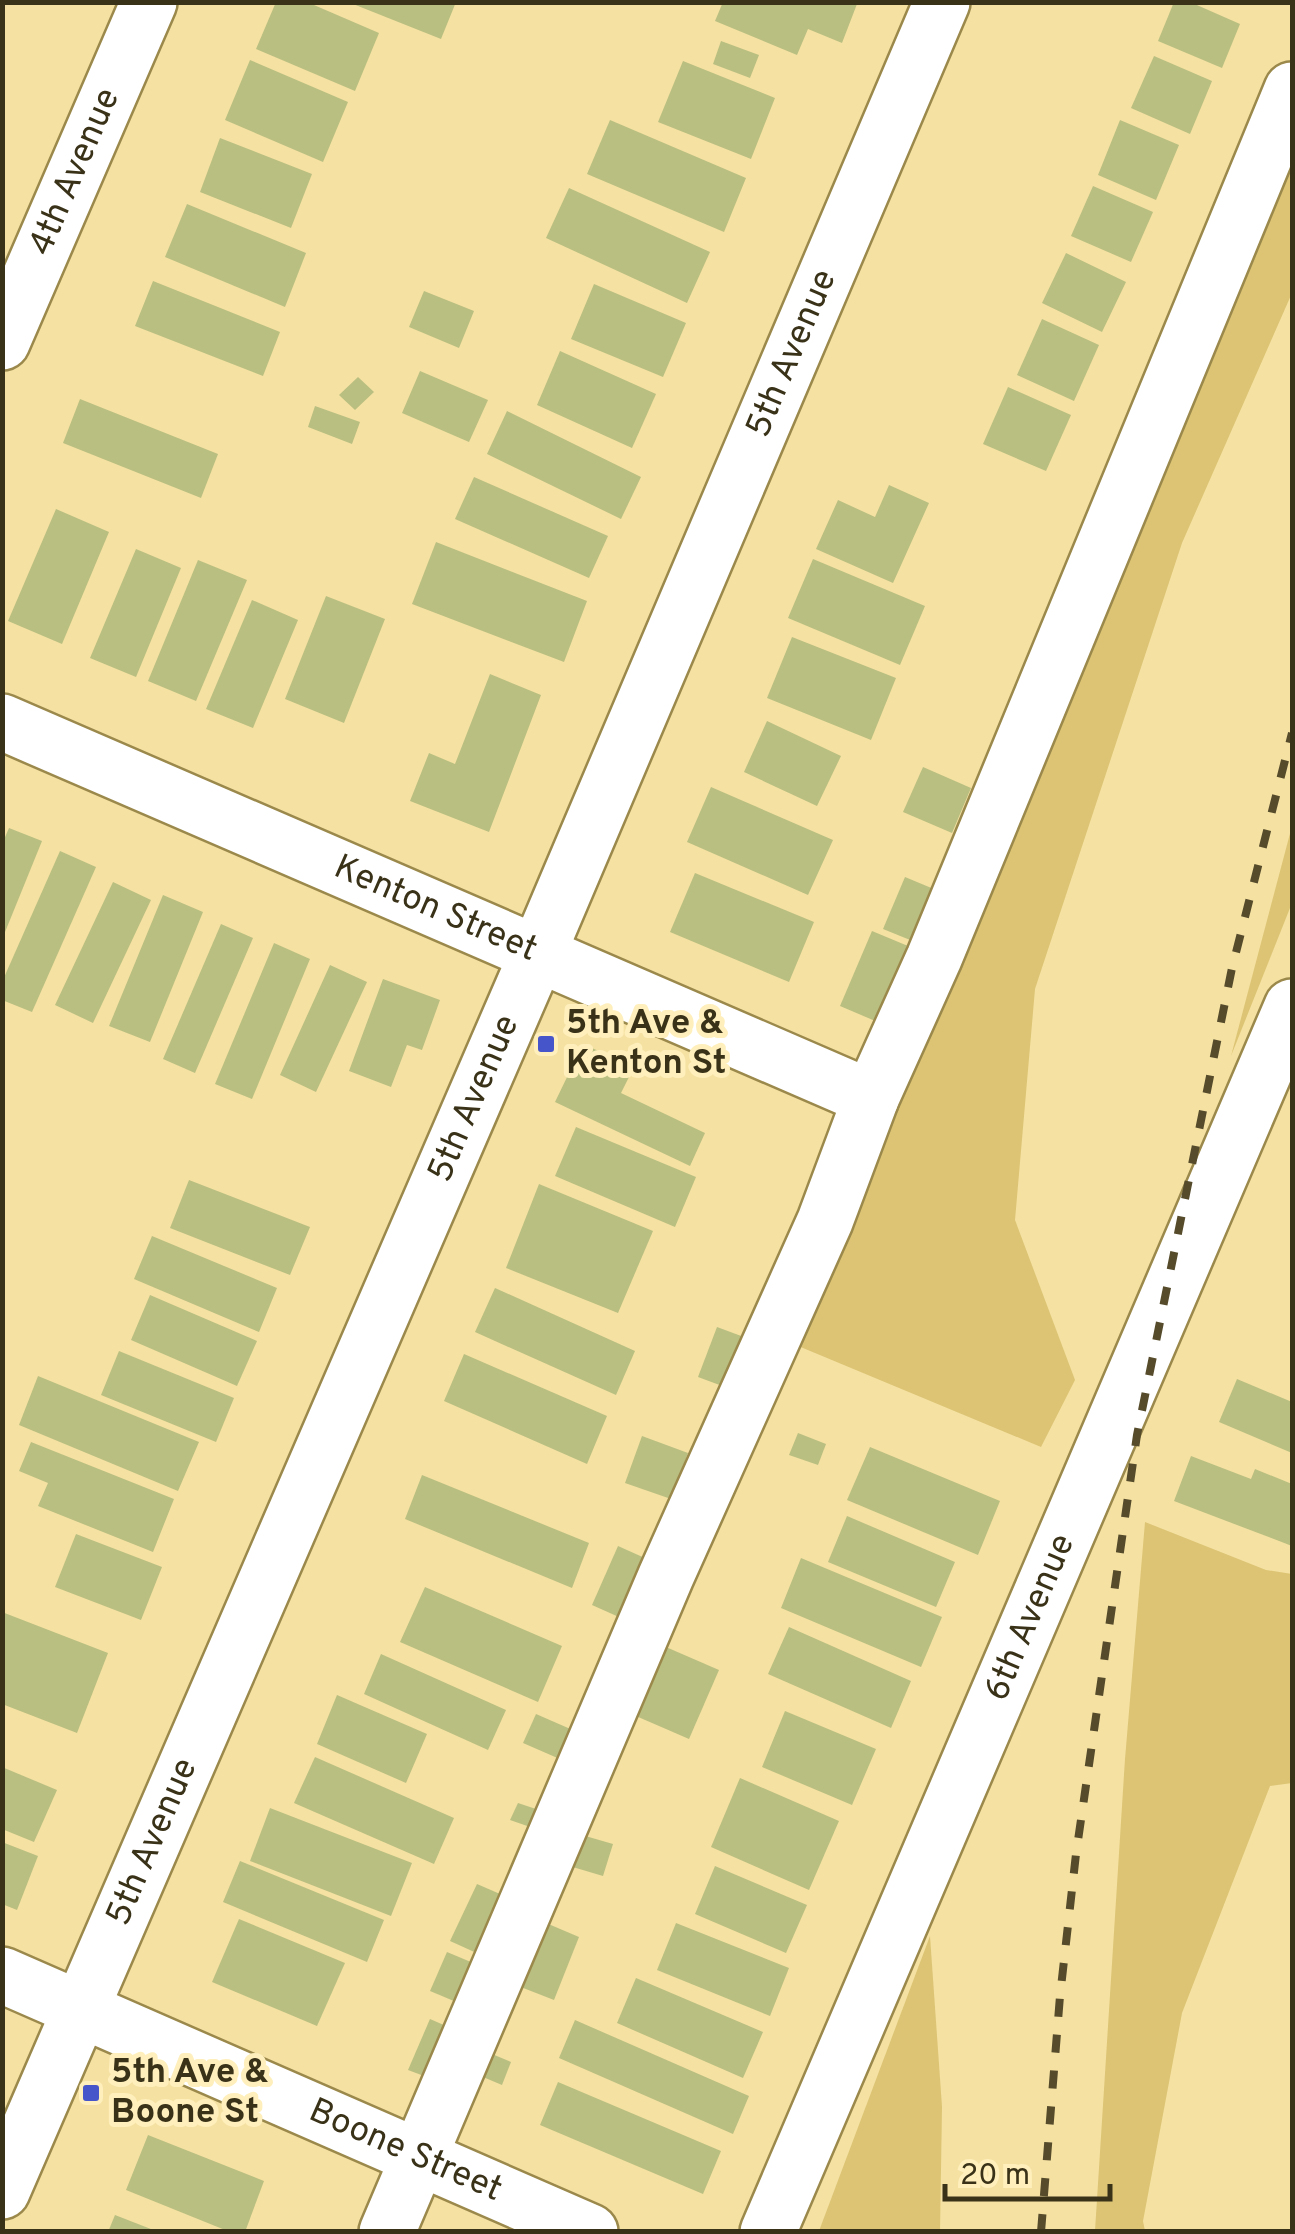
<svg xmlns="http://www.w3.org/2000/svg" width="1295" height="2234" font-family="Overpass,sans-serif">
<rect width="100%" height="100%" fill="#f5e1a2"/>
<g fill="#dcc474">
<polygon points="1292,125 1292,293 1182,543 1035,989 1015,1220 1075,1380 1041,1447 791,1343"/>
<polygon points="1292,826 1292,903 1231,1056"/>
<polygon points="1145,1522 1266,1570 1292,1574 1292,1783 1270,1786 1182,2013 1143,2221 1145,2231 1095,2231 1125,1759"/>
<polygon points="930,1936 942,2107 940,2231 819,2231"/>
</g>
<g fill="#b9bf80">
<polygon points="276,2 307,2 379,33 355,91 256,49"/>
<polygon points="348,2 456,2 441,39"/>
<polygon points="723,2 853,2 857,4 842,43 808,29 797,55 715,21"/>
<polygon points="1174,2 1190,2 1240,24 1222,68 1158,41"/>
<polygon points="721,41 759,55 750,78 713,64"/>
<polygon points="1154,56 1212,81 1190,134 1131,108"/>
<polygon points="250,60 348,102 323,162 225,120"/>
<polygon points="683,61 775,98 751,159 658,122"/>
<polygon points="610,120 746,178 724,232 587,174"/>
<polygon points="1120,120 1179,145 1156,200 1098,175"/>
<polygon points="220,138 312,174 291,228 200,192"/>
<polygon points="1093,186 1153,212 1131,262 1071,236"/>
<polygon points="569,188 710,252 687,303 546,238"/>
<polygon points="187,204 306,253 285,307 165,257"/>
<polygon points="1066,253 1126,282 1102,332 1042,303"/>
<polygon points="153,281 280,332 263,376 135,326"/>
<polygon points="594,284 686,323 663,377 571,339"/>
<polygon points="424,291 474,311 459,348 409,327"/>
<polygon points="1042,319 1099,345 1074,401 1017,375"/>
<polygon points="560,351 656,394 632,448 537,405"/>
<polygon points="420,371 488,400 469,442 402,413"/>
<polygon points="358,377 374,392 355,410 339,395"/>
<polygon points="1008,387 1071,415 1046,471 983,444"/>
<polygon points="80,399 218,454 201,498 63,443"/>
<polygon points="315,406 360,422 352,444 308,427"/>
<polygon points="507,411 641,477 621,519 487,454"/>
<polygon points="474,477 608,536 589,578 455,519"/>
<polygon points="889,485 929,503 893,583 816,549 838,500 875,517"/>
<polygon points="56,509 109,532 62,644 8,621"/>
<polygon points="436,542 587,601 564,662 412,604"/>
<polygon points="136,549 181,568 136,677 90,658"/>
<polygon points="813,559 925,606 900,665 788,618"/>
<polygon points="198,560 247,580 196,701 148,681"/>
<polygon points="326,596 385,619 344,723 285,699"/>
<polygon points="252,600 298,620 253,728 206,709"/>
<polygon points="792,637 896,678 871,740 767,698"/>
<polygon points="490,674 541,695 489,832 410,801 429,753 455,764"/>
<polygon points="767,721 841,756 817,806 744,772"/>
<polygon points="923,767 971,788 952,833 903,812"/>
<polygon points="711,787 833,840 808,895 687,842"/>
<polygon points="9,828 42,841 3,937 2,844"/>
<polygon points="60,851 96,867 32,1012 2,1000 2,982"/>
<polygon points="695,873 814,922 789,982 670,932"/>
<polygon points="905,877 941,892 920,944 883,929"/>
<polygon points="113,882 151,900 93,1023 55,1005"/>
<polygon points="163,895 203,912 150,1042 109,1026"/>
<polygon points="221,924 253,938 195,1073 163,1059"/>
<polygon points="872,931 920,951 887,1026 840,1006"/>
<polygon points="274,943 310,959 252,1099 215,1084"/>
<polygon points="330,965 367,982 316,1092 280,1075"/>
<polygon points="383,979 440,1000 422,1050 407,1045 391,1087 349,1071"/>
<polygon points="583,1044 634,1067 621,1093 705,1133 690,1166 555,1102"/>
<polygon points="576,1127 696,1177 675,1227 555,1176"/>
<polygon points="189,1180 310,1227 290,1275 170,1228"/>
<polygon points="539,1184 653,1231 618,1313 506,1268"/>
<polygon points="152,1236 277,1288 259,1332 134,1279"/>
<polygon points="495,1288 635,1351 616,1395 475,1332"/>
<polygon points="150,1295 257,1341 237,1386 131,1340"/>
<polygon points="717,1327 752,1340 733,1390 698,1377"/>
<polygon points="119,1351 234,1398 216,1442 101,1395"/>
<polygon points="464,1354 607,1416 587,1464 444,1401"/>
<polygon points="38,1376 199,1442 178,1491 19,1425"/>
<polygon points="1237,1379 1292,1402 1292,1453 1219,1422"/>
<polygon points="798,1433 826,1444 818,1465 789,1455"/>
<polygon points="642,1436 688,1453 671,1499 625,1483"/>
<polygon points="31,1442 174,1499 153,1552 38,1506 48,1483 19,1471"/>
<polygon points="870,1447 1000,1501 978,1555 847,1500"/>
<polygon points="1191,1456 1251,1479 1255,1469 1292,1484 1292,1546 1174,1501"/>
<polygon points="422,1475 589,1543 572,1588 405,1519"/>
<polygon points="847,1516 955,1562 936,1607 828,1562"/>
<polygon points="76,1534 162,1567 141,1620 55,1587"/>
<polygon points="618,1546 656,1563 630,1622 592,1605"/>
<polygon points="801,1558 942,1617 921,1667 781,1608"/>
<polygon points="425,1587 562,1646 538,1702 400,1642"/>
<polygon points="2,1612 108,1653 77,1733 2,1704"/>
<polygon points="789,1627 911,1681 891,1728 768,1674"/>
<polygon points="659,1644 719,1670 689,1739 629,1713"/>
<polygon points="381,1654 506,1710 488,1750 364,1694"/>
<polygon points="337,1695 427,1734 406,1783 317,1744"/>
<polygon points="785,1711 876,1749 852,1805 762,1767"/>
<polygon points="536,1714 575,1731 562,1760 523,1743"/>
<polygon points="315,1757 454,1818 434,1864 294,1803"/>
<polygon points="2,1767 57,1790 34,1842 2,1829"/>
<polygon points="740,1778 839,1821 809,1890 711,1847"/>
<polygon points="518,1803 539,1810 533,1828 510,1820"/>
<polygon points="270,1808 412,1863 391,1916 250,1861"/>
<polygon points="575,1833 613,1844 603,1876 566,1865"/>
<polygon points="2,1842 38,1856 17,1910 2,1904"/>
<polygon points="240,1861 384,1920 367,1962 223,1902"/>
<polygon points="715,1866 807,1905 786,1953 695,1914"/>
<polygon points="477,1884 507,1897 481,1955 450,1941"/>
<polygon points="239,1919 345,1963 317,2026 212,1982"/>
<polygon points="539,1920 579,1937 554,2000 513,1984"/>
<polygon points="676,1923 789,1968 770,2016 657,1970"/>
<polygon points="447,1952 478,1965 461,2004 430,1991"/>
<polygon points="636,1978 763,2032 743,2078 617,2023"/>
<polygon points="430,2019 453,2029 432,2079 408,2070"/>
<polygon points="575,2020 749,2096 733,2134 559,2058"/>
<polygon points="492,2054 511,2062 502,2085 483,2077"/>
<polygon points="558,2082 721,2151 703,2194 540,2125"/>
<polygon points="148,2135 264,2181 245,2232 230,2232 126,2190"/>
<polygon points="115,2215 156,2231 156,2232 108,2232"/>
</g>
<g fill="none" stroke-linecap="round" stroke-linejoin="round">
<g stroke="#9b894c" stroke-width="60">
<g id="minor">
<path id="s1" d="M2,342L149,2"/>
<path id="s2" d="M2,722L871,1098"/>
<path id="s3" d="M2,1975L590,2232"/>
<path id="s4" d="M2,2191L537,955L942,2"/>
<polyline points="387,2232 666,1576 825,1221 871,1098 934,958 1292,90"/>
<path id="s5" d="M768,2232L1292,1007"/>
</g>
</g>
<use href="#minor" stroke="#fff" stroke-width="55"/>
<polyline stroke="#564c2c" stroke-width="8" stroke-dasharray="18 18" stroke-linecap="butt" points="1041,2232 1060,1996 1076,1854 1137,1435 1232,968 1292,733"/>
</g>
<g fill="#4755ca" stroke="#feefbc" stroke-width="4">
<rect x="536" y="1034" width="20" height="20" rx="5"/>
<rect x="81" y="2083" width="20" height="20" rx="5"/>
</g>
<g text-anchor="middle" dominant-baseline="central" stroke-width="10" stroke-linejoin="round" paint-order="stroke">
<g font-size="35" fill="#3a3218" stroke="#feefbc">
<text stroke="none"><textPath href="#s1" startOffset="185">4th Avenue</textPath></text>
<text stroke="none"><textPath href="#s4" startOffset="2000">5th Avenue</textPath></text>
<text stroke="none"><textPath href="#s2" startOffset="472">Kenton Street</textPath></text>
<text stroke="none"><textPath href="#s4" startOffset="1190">5th Avenue</textPath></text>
<text stroke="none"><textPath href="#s5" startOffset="668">6th Avenue</textPath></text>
<text stroke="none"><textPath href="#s4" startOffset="380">5th Avenue</textPath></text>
<text stroke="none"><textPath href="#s3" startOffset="440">Boone Street</textPath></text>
</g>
<g font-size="35" font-weight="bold" fill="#3a3218" stroke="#feefbc" text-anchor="start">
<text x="566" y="1024">5th Ave &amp;<tspan x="566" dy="40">Kenton St</tspan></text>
<text x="111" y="2073">5th Ave &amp;<tspan x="111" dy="40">Boone St</tspan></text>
</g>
</g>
<rect width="1295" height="2234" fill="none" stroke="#3a3218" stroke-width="10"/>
<path d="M945 2184v15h165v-15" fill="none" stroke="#3a3218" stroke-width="5"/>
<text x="960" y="2184" font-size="30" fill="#3a3218" stroke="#feefbc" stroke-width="8" paint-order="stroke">20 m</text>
</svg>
